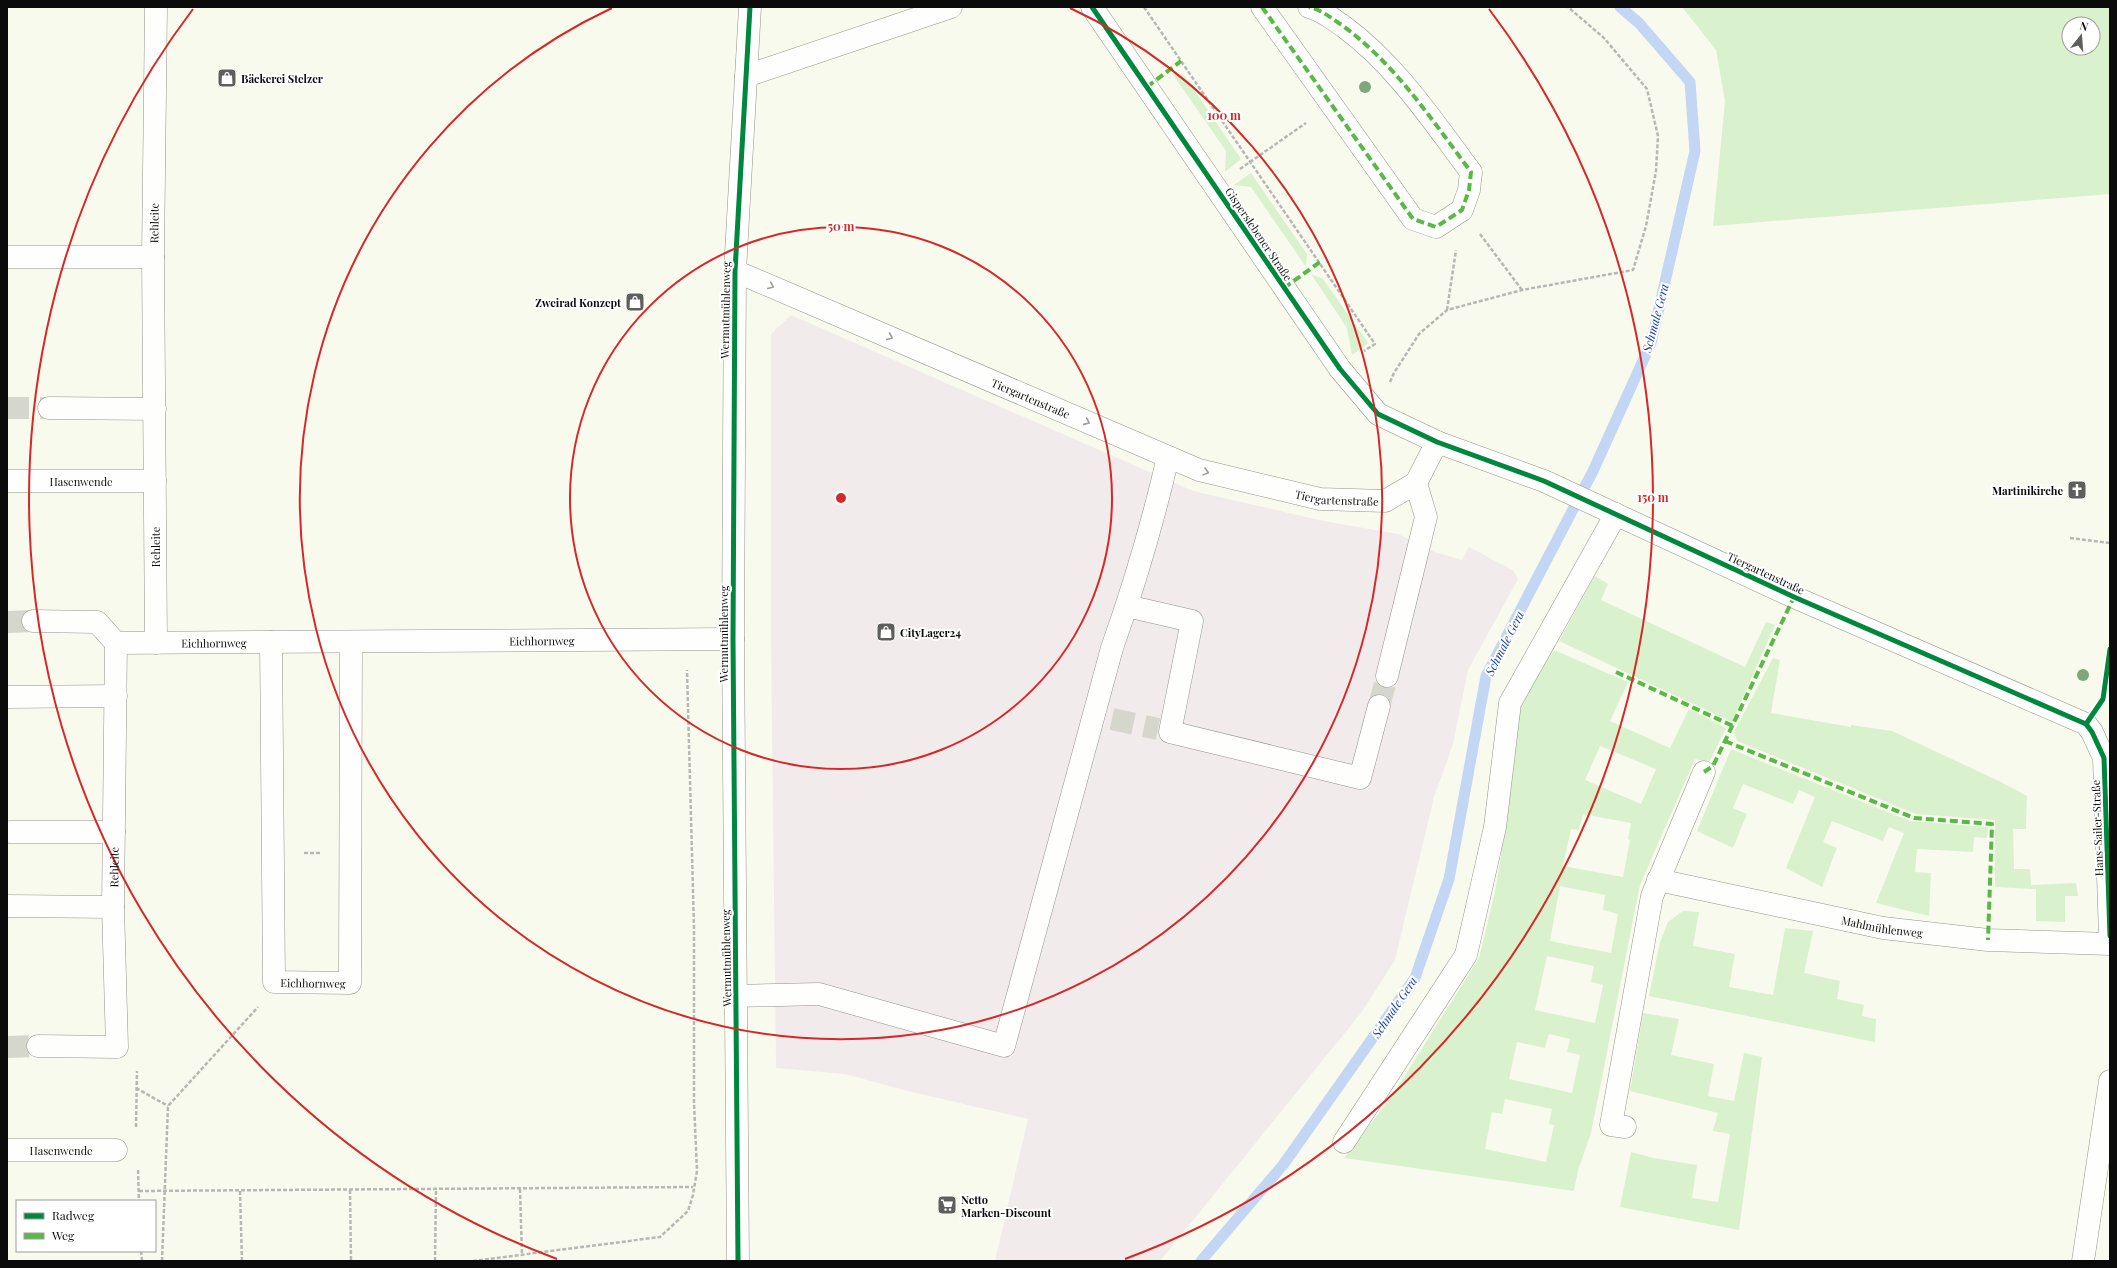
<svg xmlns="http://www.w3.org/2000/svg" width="2117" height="1268" font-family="'Playfair Display',serif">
<rect width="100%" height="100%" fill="#f9faee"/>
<polygon fill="#f1ebeb" points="791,315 1193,491 1324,521 1398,534 1435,552 1462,560 1469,547 1514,571 1518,579 1468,670 1453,744 1434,797 1395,960 1361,1013 1160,1261 995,1261 1028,1119 904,1090 845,1074 776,1068 771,640 771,334"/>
<g fill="#daf1cd" fill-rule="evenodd">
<path d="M1682,7H2110V194L1713,226L1725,101L1716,50ZM2069,24H2093V48H2069Z"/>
<polygon points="1172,73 1184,75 1241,159 1225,172 1226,151"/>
<polygon points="1251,173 1307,254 1306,267 1251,187 1234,185"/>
<polygon points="1311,274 1323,279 1368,343 1352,355 1347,328"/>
<polygon points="1595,576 1608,584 1601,600 1745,667 1766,622 1775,625 1732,722 1559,641"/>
<path d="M1554,650L1628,682L1610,721L1670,748L1689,709L1726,728L1709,763L1695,759L1640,885L1591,1133L1578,1170L1574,1191L1344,1158L1392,1096L1479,958L1495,892L1507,818L1518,710L1527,686ZM1600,746L1656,769L1641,804L1585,780ZM1583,814L1631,823L1628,839L1630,840L1623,877L1563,866L1571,829L1579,830ZM1560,886L1605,895L1603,910L1618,914L1611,953L1550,941ZM1547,956L1594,966L1591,982L1603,985L1595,1023L1535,1010ZM1549,1034L1570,1039L1567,1052L1580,1055L1572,1093L1509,1079L1517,1042L1545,1048ZM1505,1099L1552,1109L1549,1124L1554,1125L1546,1162L1485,1149L1492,1112L1502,1114Z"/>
<polygon points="1773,658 1780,660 1771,713 1851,727 1851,725 1892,731 2001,782 2027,796 2026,829 2013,829 2014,869 2030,869 2031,885 2076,883 2078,896 2065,896 2065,922 2036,921 2036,889 1995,887 1995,820 1916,814 1737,741 1734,732"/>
<polygon points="1731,749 1910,821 1988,827 1987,838 1974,837 1973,852 1917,849 1915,872 1931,873 1929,916 1876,903 1904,833 1889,827 1883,841 1832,821 1823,842 1837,848 1822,887 1786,868 1815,797 1799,790 1793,804 1743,784 1733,808 1747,814 1733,848 1697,831"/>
<polygon points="1683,911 1699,912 1693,946 1735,954 1729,987 1773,995 1785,928 1813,931 1804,973 1840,981 1837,999 1864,1005 1862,1016 1876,1019 1875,1042 1649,996 1660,942 1668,922"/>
<polygon points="1643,1013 1679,1019 1671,1055 1714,1064 1708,1096 1734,1101 1744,1053 1762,1057 1739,1230 1620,1207 1631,1152 1654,1158 1697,1165 1692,1198 1718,1202 1730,1134 1713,1131 1718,1113 1630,1091"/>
</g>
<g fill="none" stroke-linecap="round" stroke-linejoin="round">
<polyline stroke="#c3d6f4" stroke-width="11" points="1201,1261 1283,1165 1415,978 1449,879 1486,676 1593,471 1651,343 1695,151 1690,82 1639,23 1620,7"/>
<g stroke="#d5d6cc" stroke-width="22" stroke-dasharray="22 11" stroke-linecap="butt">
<polyline points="7,408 49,408"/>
<polyline points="7,622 33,621"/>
<polyline points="1379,706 1387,676"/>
<polyline points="1112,719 1158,729"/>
<polyline points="7,1047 38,1046"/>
</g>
<g stroke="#92938d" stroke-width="23">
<g id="minor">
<polyline points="1092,7 1340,369 1378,414 1437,442 1544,481 1794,597 2086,724 2092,732 2104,758 2110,936"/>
<path d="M1262,7L1413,219L1436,227L1462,210L1469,190L1471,172C1432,120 1396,65 1343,26C1331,18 1322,10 1309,7"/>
<polyline points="746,76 951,7"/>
<polyline points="7,257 153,257"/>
<path id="s1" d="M735,271L1199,470L1320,499L1385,501L1416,483L1437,442"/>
<polyline points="49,408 155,409"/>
<path id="s2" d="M7,481H155"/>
<polyline points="1127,606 1192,621 1170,732 1360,778 1379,706"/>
<polyline points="33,621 97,622 116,643"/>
<path id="s3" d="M271,642L274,982L350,983L351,642"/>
<path id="s4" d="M156,643L153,257L156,7"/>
<polyline points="1387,676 1426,517 1416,483"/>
<polyline points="7,697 116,696"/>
<polyline points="10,832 114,832"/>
<path id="s5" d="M1658,880L1883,928L1988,940L2110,944"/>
<polyline points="7,906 113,907"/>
<path d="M736,996L819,994L1004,1046L1112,648C1134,586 1153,522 1168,457"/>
<path id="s6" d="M38,1046L117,1047L113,907L116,643L733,639"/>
<polyline points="1625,1127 1611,1125 1652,896 1704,772"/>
<polyline points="1344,1142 1466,955 1495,827 1510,703 1616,514"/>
<path id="s7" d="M7,1150H116"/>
<polyline points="738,1261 733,639 735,271 750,7"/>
<polyline points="2083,1261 2110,1081"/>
</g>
</g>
<g stroke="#b7b7b5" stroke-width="2.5" stroke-dasharray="4 2" stroke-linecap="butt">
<polyline points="1144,7 1375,344 1364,351"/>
<polyline points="1240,169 1306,123"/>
<polyline points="1480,234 1522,290"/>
<polyline points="1447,310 1456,250"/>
<polyline points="1390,382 1394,373 1419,334 1447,310 1522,290 1633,270 1646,226 1656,171 1658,136 1647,89 1604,38 1568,7"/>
<polyline points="2070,538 2110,543"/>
<polyline points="2110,649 2110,647"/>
<polyline points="304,853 321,853"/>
<polyline points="136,1088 168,1106"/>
<polyline points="136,1127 137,1071"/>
<polyline points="138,1170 139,1201"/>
<polyline points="520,1189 522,1255"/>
<polyline points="350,1190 351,1261"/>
<polyline points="139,1191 693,1187"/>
<polyline points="240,1191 242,1261"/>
<polyline points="141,1251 142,1261"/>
<polyline points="162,1261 168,1106 258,1007"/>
<polyline points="435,1261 436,1190"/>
<polyline points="473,1261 660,1237 688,1211 693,1195 697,1171 694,1103 694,928 687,670"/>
</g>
<use href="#minor" stroke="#fefefc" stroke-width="22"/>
<g stroke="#58b947" stroke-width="4" stroke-dasharray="8 4" stroke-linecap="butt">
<path d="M1262,7L1413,219L1436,227L1462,210L1469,190L1471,172C1432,120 1396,65 1343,26C1331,18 1322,10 1309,7"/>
<polyline points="1147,87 1181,61"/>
<polyline points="1284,288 1320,262"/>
<polyline points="1616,672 1733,726"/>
<polyline points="1725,741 1914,818 1992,824 1988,940"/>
<polyline points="1704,772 1713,766 1794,597"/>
</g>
<g stroke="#fff" stroke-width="8">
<g id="cycleway">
<polyline points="1092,7 1340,369 1378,414 1437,442 1544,481 1794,597 2086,724 2092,732 2104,758 2110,936"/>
<polyline points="2086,724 2103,699 2110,649"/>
<polyline points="738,1261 733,639 735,271 750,7"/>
</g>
</g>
<use href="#cycleway" stroke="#00873e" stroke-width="5"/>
</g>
<g fill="#7fa77c">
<circle cx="1365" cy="87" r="6"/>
<circle cx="2083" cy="675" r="6"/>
</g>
<defs><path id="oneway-chevron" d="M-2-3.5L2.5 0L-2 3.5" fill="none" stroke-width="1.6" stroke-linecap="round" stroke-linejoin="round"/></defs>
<g stroke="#9d9d9c">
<use href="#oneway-chevron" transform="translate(771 286) rotate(23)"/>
<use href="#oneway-chevron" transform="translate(890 337) rotate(23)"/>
<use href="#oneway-chevron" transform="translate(1087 422) rotate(24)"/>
<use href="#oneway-chevron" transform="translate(1206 472) rotate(15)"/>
</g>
<g fill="none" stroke="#d62828" stroke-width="2">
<circle cx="841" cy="498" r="271"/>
<path d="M1070 8A541 541 0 1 1 612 8"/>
<path d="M557 1259A812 812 0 0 1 193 9M1489 9A812 812 0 0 1 1125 1259"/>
</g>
<defs>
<g id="shop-square" transform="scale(1)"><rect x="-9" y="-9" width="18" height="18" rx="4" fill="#5e5f5a" stroke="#fff"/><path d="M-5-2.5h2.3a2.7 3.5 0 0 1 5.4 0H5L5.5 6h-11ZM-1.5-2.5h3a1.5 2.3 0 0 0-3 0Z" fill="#fff"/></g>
<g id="church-square" transform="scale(1)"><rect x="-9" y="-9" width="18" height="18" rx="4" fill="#5e5f5a" stroke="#fff"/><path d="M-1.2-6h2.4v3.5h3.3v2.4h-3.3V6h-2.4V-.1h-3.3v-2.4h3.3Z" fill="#fff"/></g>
<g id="supermarket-square" transform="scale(1)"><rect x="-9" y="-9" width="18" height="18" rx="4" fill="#5e5f5a" stroke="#fff"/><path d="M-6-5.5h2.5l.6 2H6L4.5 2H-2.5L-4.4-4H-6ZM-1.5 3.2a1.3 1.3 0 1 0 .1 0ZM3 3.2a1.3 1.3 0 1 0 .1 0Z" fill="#fff"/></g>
</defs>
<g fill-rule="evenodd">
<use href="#shop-square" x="227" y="78"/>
<use href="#shop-square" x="635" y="302"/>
<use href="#church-square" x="2077" y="490"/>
<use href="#shop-square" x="886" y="632"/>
<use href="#supermarket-square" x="947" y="1205"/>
</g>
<g text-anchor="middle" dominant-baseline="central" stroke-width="4" stroke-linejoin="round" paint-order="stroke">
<g font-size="11" font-weight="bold" fill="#0b0b0b" stroke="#fff" text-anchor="start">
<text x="241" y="78">Bäckerei Stelzer</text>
<text x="621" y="302" text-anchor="end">Zweirad Konzept</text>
<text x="2063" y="490" text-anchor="end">Martinikirche</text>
<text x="900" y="632">CityLager24</text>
<text x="961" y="1199">Netto<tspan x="961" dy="13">Marken-Discount</tspan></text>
</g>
<g font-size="11" fill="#0b0b0b" stroke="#fff">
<text stroke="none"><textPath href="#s4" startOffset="420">Rehleite</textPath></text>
<text transform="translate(1259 234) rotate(56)">Gisperslebener Straße</text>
<text transform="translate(725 310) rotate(-89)">Wermutmühlenweg</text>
<text stroke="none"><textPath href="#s1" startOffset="322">Tiergartenstraße</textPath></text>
<text stroke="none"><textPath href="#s2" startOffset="74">Hasenwende</textPath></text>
<text stroke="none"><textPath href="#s1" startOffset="646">Tiergartenstraße</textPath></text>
<text transform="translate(155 547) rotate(-90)">Rehleite</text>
<text transform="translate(1766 573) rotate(25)">Tiergartenstraße</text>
<text transform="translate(723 634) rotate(-90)">Wermutmühlenweg</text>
<text stroke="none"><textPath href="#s6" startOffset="909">Eichhornweg</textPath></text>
<text stroke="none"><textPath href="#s6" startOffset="581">Eichhornweg</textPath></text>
<text transform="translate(2097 828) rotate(-92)">Hans-Sailer-Straße</text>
<text stroke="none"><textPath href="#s6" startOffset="259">Rehleite</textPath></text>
<text stroke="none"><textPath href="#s5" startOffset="229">Mahlmühlenweg</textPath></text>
<text transform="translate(726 958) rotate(-91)">Wermutmühlenweg</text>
<text stroke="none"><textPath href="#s3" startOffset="379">Eichhornweg</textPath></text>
<text stroke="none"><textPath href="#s7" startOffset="54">Hasenwende</textPath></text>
</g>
<g font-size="12" font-style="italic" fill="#133c9e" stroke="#fff">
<text transform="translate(1655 318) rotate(-75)">Schmale Gera</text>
<text transform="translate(1504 643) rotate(-63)">Schmale Gera</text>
<text transform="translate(1394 1007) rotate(-56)">Schmale Gera</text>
</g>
</g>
<circle cx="841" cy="498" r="6" fill="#d62828" stroke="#fff" stroke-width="2"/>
<g font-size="12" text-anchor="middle" font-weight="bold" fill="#d62828" stroke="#fff" stroke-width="4" stroke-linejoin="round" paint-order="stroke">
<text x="1224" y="120">100 m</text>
<text x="841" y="231">50 m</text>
<text x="1653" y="502">150 m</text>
</g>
<rect width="2117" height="1268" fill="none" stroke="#0b0b0b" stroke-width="16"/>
<rect x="16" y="1200" width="140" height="52" fill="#ffffff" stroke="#9d9d9d"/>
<rect x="24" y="1213" width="20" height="6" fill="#00873e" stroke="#9d9d9d"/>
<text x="52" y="1220" font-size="12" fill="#0b0b0b">Radweg</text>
<rect x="24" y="1233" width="20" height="6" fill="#58b947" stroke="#9d9d9d"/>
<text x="52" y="1240" font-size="12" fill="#0b0b0b">Weg</text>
<g transform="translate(2081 36) rotate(17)"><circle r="19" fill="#ffffff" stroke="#9d9d9d"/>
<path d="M0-3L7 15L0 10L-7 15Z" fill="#5e5f5a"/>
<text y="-6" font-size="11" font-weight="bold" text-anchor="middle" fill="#0b0b0b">N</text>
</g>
</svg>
